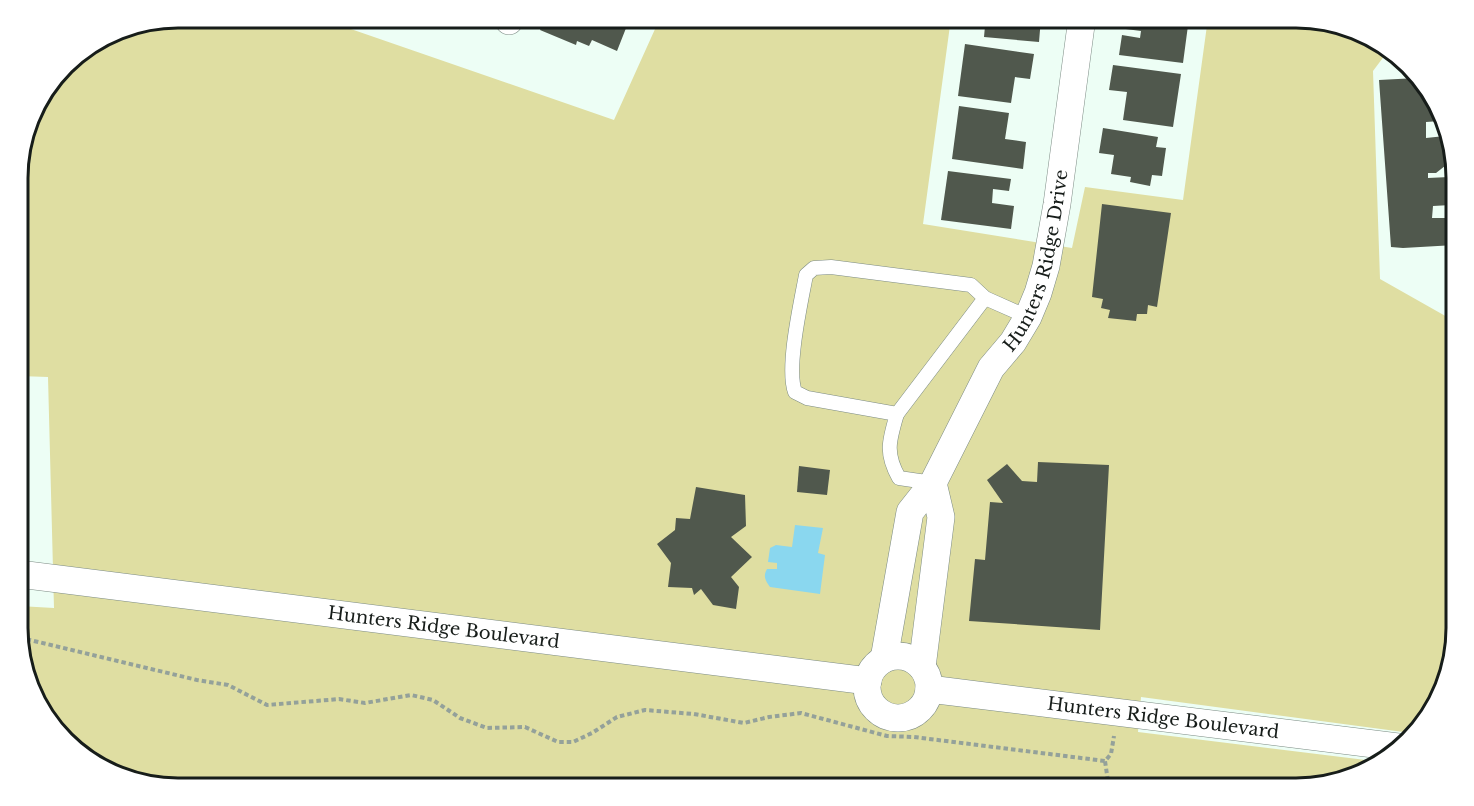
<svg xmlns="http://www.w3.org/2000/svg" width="1474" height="806" font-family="'Libre Baskerville',serif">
<rect width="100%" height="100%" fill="#edfef5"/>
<polygon fill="#dfdea2" points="178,18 319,18 614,120 660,18 951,18 923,224 1072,248 1085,187 1183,200 1208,18 1296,18 1376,39 1388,51 1373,71 1380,279 1456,322 1456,638 1435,708 1411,733 1141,697 1138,732 1382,762 1306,788 178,788 98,767 45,717 19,648 19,606 54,608 48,377 19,376 19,158 35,107 72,58 117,30"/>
<path fill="#8ad7ef" d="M795,525L823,528L818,553L825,555L820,594L770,587C765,580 763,576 767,569H777V563L768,562L770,548L776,545L792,547Z"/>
<g fill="#50584d">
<polygon points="545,18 630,18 617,51 592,40 589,46 577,41 576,45 540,30"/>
<polygon points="975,18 1041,18 1039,42 984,37 985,26 975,25"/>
<polygon points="1119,18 1189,18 1183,63 1119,55 1122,35 1140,38 1141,31 1118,28"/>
<polygon points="965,44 1034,54 1030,79 1015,77 1011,103 958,96"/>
<polygon points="1113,65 1181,74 1173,127 1123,120 1127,92 1109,90"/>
<polygon points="1417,78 1424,84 1424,95 1431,94 1440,121 1426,122 1426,138 1445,136 1449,148 1450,162 1436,173 1428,173 1428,178 1449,177 1451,205 1433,206 1432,218 1453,218 1455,245 1403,248 1391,247 1379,80"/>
<polygon points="959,106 1009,113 1005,139 1026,142 1023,169 952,159"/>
<polygon points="1103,128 1158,137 1156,147 1166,148 1162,176 1152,175 1150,186 1130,182 1131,177 1111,174 1114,155 1099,153"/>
<polygon points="948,171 1011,179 1009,191 993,189 992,203 1014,206 1011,229 941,220"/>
<polygon points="1102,204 1171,213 1157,307 1148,305 1147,314 1137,314 1136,321 1108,318 1110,310 1101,308 1103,299 1092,297"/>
<polygon points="1038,462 1109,465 1100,630 969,621 975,559 985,560 990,502 1003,503 987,480 1007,464 1022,481 1037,482"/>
<polygon points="799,466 830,470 827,495 797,492"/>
<polygon points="696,487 745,495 746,526 731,537 752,557 731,577 739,587 736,609 713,605 701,589 694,595 692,588 668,587 671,563 657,544 675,530 676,518 690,519"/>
</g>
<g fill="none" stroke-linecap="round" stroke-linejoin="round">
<g stroke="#7c8b84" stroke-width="15">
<g id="service">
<polyline points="897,414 985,298"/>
<path d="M933,483L899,478C885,453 889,441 897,414L807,398L795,392C786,368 801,302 806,275L814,268L831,267L971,285L985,298L1028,317"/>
</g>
</g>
<g stroke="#7c8b84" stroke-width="28">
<g id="minor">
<polyline points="509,21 509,18"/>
<path id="s1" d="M19,574L868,681"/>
<circle cx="898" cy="687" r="31"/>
<path id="s2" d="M884,659L910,512L933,483L991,368L1013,342L1028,317L1038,293L1046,266L1057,204L1082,18"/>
<polyline points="922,667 941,517 933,483"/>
<path id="s3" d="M929,689L1398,747"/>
</g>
</g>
<g stroke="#94a19a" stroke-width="4" stroke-dasharray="4.5 3" stroke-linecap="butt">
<polyline points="19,640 30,640 197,680 228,685 267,705 339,699 365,703 411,695 433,700 460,718 487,728 525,727 558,742 573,742 592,733 617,717 645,710 694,714 744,723 769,717 801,713 887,736 914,737 1105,761"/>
<polyline points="1109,788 1105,761 1111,754 1114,736"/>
</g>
<use href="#service" stroke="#fff" stroke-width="14"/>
<use href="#minor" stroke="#fff" stroke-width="27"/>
</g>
<g text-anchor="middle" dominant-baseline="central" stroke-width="6" stroke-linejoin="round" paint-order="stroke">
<g font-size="18" fill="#171d1a" stroke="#fff">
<text stroke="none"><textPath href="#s2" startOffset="435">Hunters Ridge Drive</textPath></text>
<text stroke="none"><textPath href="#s1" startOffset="428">Hunters Ridge Boulevard</textPath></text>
<text stroke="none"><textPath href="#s3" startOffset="236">Hunters Ridge Boulevard</textPath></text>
</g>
</g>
<path d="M0 0H1474V806H0ZM178 28H1296A150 150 0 0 1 1446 178V628A150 150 0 0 1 1296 778H178A150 150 0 0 1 28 628V178A150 150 0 0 1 178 28Z" fill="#fff" fill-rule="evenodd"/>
<path fill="none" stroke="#171d1a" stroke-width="3" d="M178 28H1296A150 150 0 0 1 1446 178V628A150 150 0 0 1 1296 778H178A150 150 0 0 1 28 628V178A150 150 0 0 1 178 28Z"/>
</svg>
